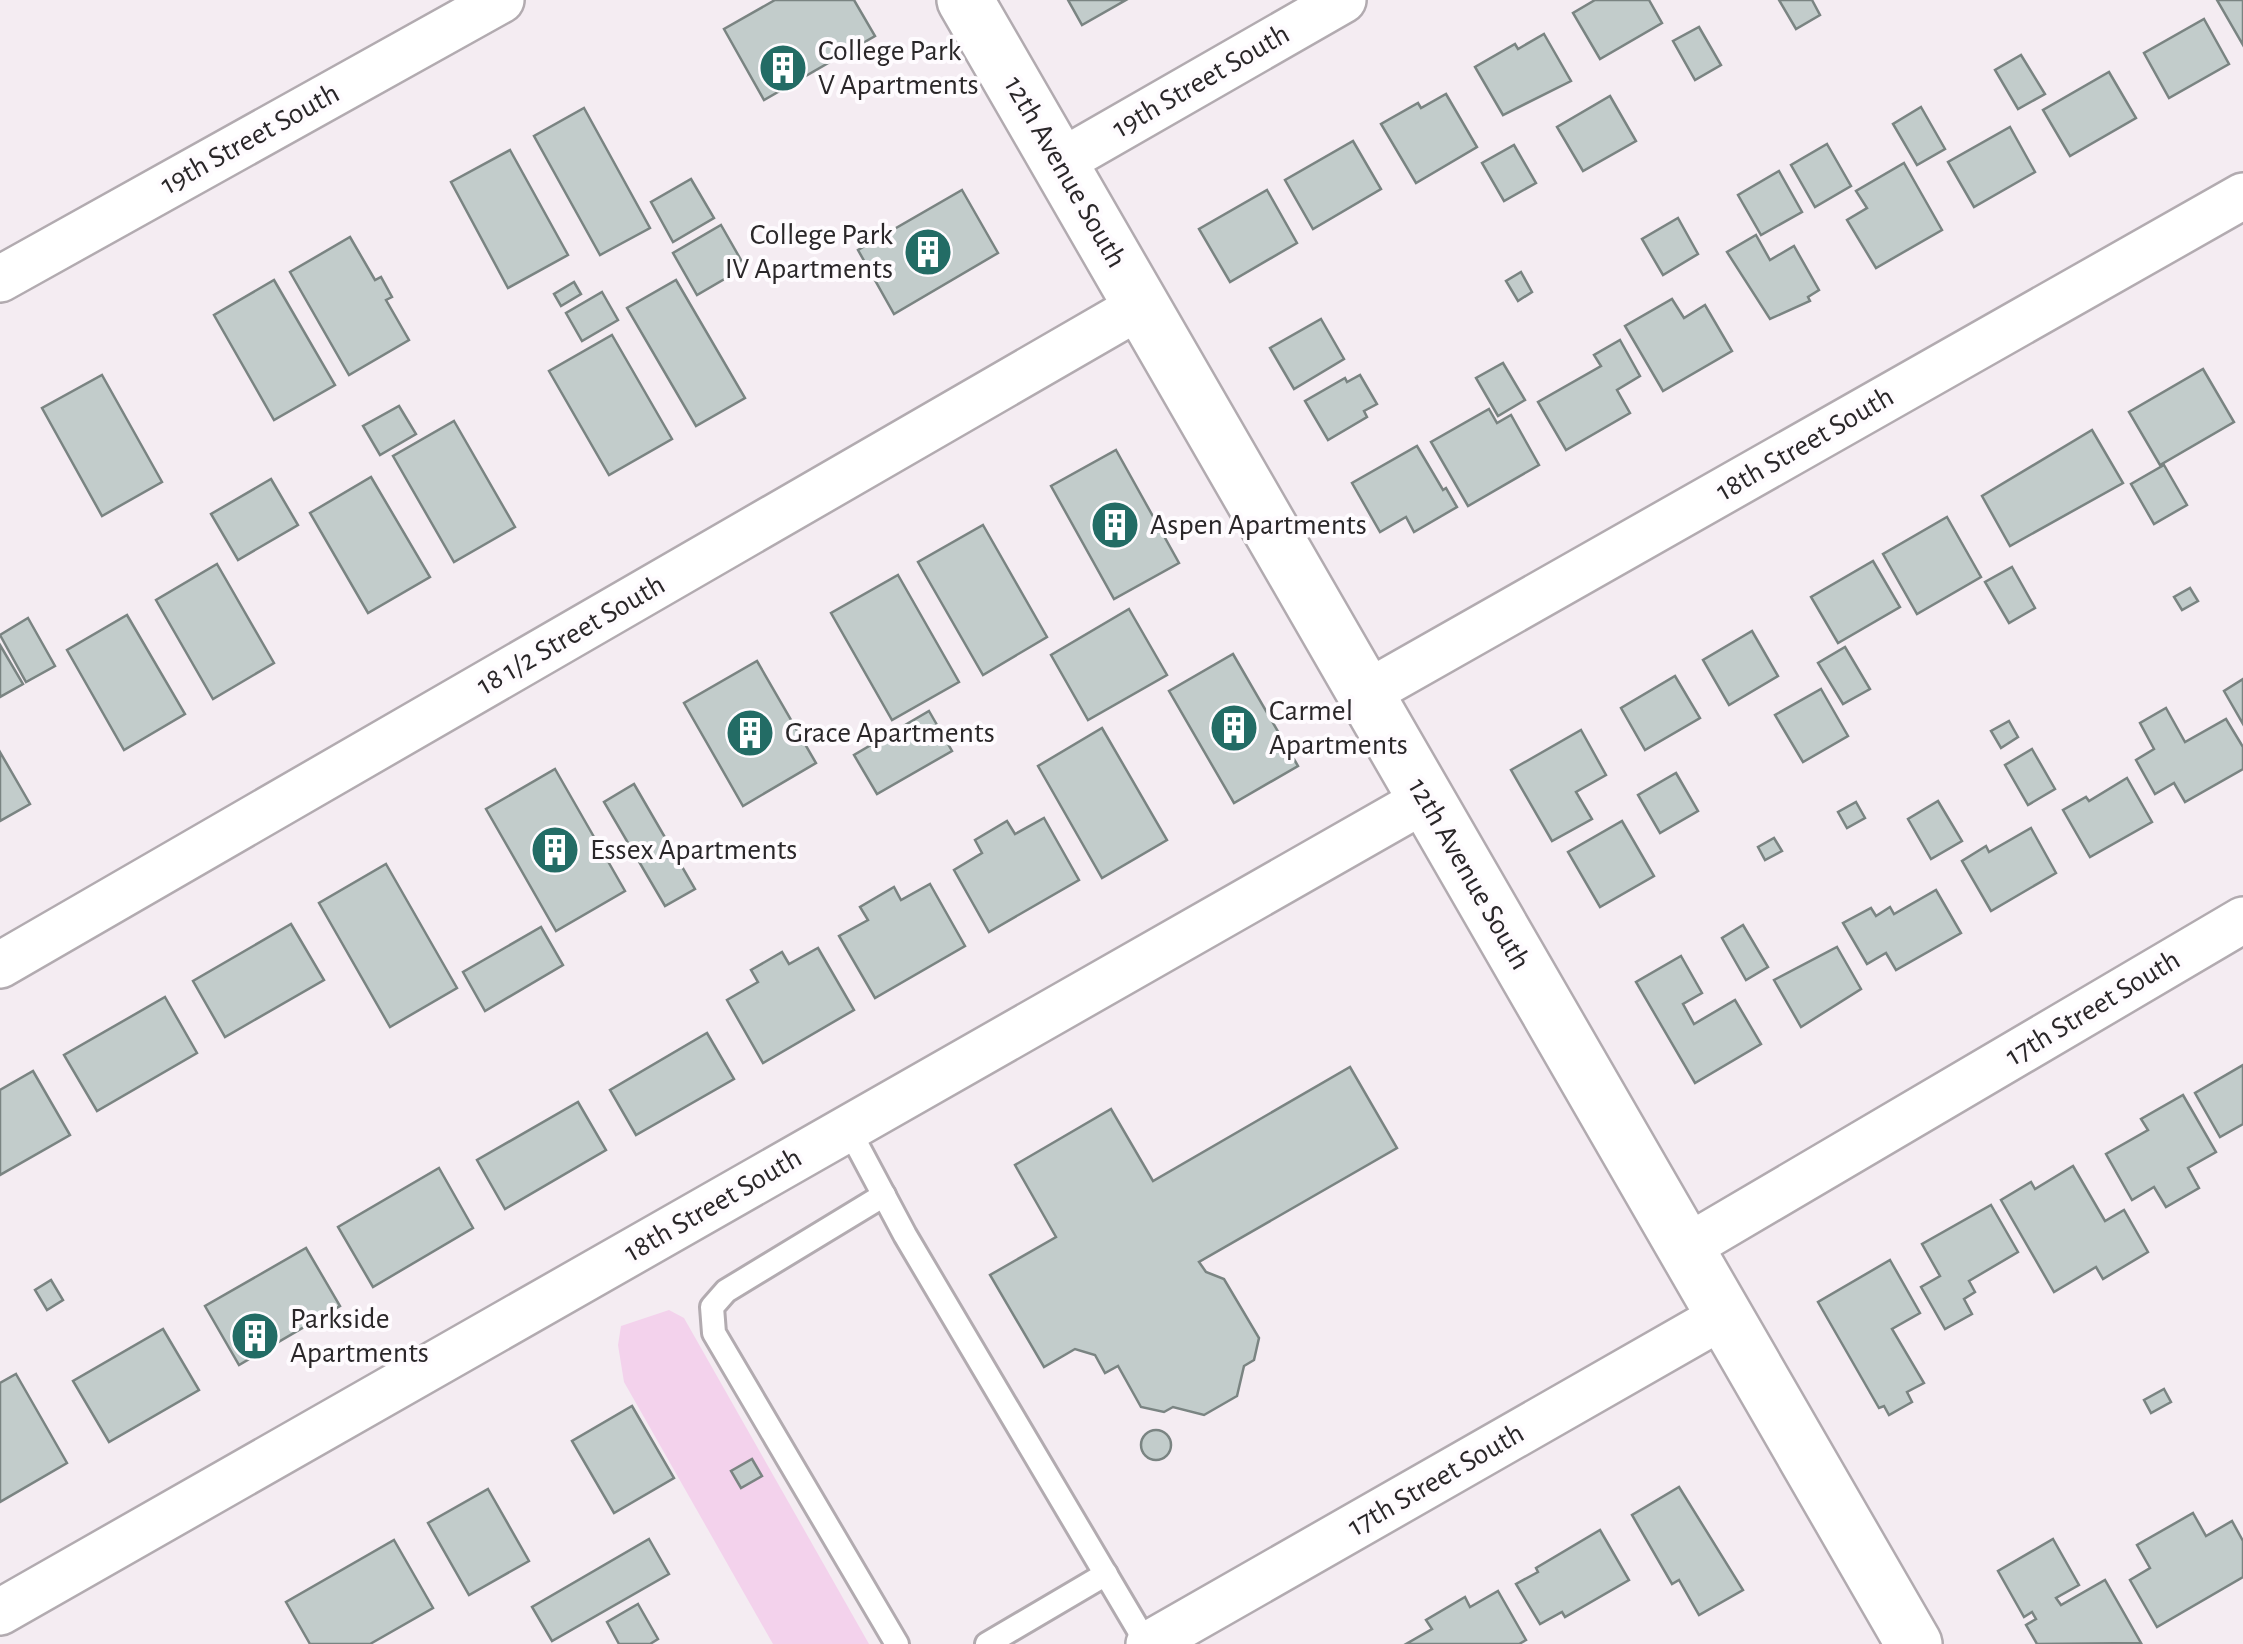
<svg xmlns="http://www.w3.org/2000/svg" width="2243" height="1644" font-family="'Alegreya Sans',sans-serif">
<rect width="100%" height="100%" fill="#f4ecf2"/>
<polygon fill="#f3d2ec" points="669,1310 684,1318 869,1644 773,1644 624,1382 618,1345 621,1326"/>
<g fill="#c2cccb" stroke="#7a8482" stroke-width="2.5">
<polygon points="775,0 854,0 875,36 764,100 724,29"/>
<polygon points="1068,0 1126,0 1082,25"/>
<polygon points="1595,0 1649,0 1662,23 1600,59 1573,13"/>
<polygon points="1779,0 1812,0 1820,15 1796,29"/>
<polygon points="2217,0 2243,0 2243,45"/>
<polygon points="2204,19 2229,64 2169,98 2144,53"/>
<polygon points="1699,27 1721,65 1695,80 1673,41"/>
<polygon points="1544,34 1571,81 1503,115 1475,67 1515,44 1518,49"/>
<polygon points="2021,55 2045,94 2018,109 1995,70"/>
<polygon points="2109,72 2136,118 2070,156 2043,110"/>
<polygon points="1446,94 1477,147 1416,183 1381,124 1418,103 1421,108"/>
<polygon points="1610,96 1636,141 1583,171 1557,127"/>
<polygon points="1921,107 1945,149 1917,165 1893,124"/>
<polygon points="584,108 650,228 600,255 534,136"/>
<polygon points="2010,127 2035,172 1974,207 1948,162"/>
<polygon points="1353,141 1381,189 1313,229 1285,180"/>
<polygon points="1827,144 1851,186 1815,207 1791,165"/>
<polygon points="1514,145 1536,183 1504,201 1482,163"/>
<polygon points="510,150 568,255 508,288 451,182"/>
<polygon points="1904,163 1942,230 1876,268 1847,220 1867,208 1856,191"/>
<polygon points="1779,171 1802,212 1761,235 1738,195"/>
<polygon points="691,179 714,218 673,242 651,202"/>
<polygon points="962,190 998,253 894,314 858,250"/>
<polygon points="1267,190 1297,243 1230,282 1199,229"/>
<polygon points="1678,218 1698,254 1663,275 1642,239"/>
<polygon points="721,225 745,267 697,295 673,253"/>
<polygon points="1756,235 1770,260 1794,246 1819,290 1808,297 1810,301 1770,319 1727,252"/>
<polygon points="350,237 375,280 381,277 392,297 386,300 409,340 349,375 290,272"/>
<polygon points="1521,272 1532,292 1518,301 1506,281"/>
<polygon points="274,280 335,385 274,420 214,315"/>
<polygon points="676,280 745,398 696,426 627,308"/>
<polygon points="574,282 581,294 561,306 554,294"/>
<polygon points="602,292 618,320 582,341 566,313"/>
<polygon points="1672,299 1684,318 1705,305 1732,351 1663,391 1625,326"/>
<polygon points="1321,319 1344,359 1294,389 1270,348"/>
<polygon points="612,335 672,439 609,475 549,371"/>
<polygon points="1620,340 1640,376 1617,390 1630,413 1566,450 1538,402 1601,366 1594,355"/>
<polygon points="1503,363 1525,400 1498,416 1476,378"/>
<polygon points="2203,369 2234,422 2160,465 2129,412"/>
<polygon points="102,375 162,482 102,516 42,408"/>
<polygon points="1360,375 1377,404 1364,411 1367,417 1328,440 1305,401 1345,378 1347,382"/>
<polygon points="399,406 416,434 380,455 363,426"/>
<polygon points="1489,409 1497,423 1511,415 1539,465 1468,506 1431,442"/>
<polygon points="454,421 515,527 454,562 393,456"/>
<polygon points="2092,430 2123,483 2010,546 1982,496"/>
<polygon points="1417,446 1443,490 1446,488 1457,507 1414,532 1406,517 1380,532 1352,483"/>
<polygon points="1116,450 1179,563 1114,599 1051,486"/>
<polygon points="2164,465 2187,505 2154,524 2131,484"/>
<polygon points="371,477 430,577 368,613 310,513"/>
<polygon points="271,479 298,525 238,560 211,514"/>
<polygon points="1947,517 1981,577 1917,614 1883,554"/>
<polygon points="983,525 1047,637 983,675 918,562"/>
<polygon points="1873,561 1900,607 1838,643 1811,597"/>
<polygon points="217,564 274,663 213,699 156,600"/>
<polygon points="2012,567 2035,608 2009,623 1985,582"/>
<polygon points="898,575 959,682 892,720 831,613"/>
<polygon points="2190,588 2198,601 2182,610 2174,597"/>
<polygon points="1129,609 1167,675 1088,720 1051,655"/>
<polygon points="127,615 185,714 124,750 67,650"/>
<polygon points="28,618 55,666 26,682 0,635"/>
<polygon points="1752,631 1778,676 1729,705 1703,660"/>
<polygon points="0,645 23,684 0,697"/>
<polygon points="1845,647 1870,689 1843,704 1818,663"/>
<polygon points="1233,654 1298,766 1234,803 1169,691"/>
<polygon points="757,661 816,763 743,806 684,703"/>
<polygon points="1675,676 1700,718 1645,750 1621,708"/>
<polygon points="2243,679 2243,724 2224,691"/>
<polygon points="1821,689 1848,736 1803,762 1775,715"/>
<polygon points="2166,708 2185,742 2226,719 2243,747 2243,769 2185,802 2174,783 2155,794 2136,760 2154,749 2140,723"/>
<polygon points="929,711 952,751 877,794 854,755"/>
<polygon points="2009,721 2018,737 2001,748 1991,731"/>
<polygon points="1102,728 1167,840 1102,878 1038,766"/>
<polygon points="1581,730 1606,775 1576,792 1592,819 1552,841 1511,770"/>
<polygon points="2032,749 2055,789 2028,805 2005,765"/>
<polygon points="0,752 30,804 0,821"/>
<polygon points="555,769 625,891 556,931 486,809"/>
<polygon points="1676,773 1698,811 1660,833 1638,795"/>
<polygon points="2127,778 2152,822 2090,857 2063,810 2086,797 2089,801"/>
<polygon points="634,784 695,889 665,906 604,802"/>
<polygon points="1938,801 1962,841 1931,859 1908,819"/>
<polygon points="1856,802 1865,818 1847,828 1838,812"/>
<polygon points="1044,818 1079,880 989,932 954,870 982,853 975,840 1007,821 1015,834"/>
<polygon points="1622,821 1654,876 1600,907 1568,852"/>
<polygon points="2031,828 2056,873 1991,911 1962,861 1986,846 1989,852"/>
<polygon points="1774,838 1782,851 1765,860 1758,847"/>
<polygon points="386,864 457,988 390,1027 319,903"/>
<polygon points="930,884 965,946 875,998 839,936 868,920 860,907 894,887 901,900"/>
<polygon points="1936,890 1961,933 1896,970 1886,953 1867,964 1843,923 1871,908 1876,916 1890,907 1894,914"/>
<polygon points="291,924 324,980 225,1037 193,981"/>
<polygon points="1743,925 1768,967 1746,980 1722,938"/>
<polygon points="541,927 563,965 485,1011 463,972"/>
<polygon points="1837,947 1861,989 1801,1027 1774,980"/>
<polygon points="818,948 854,1010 763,1063 727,1000 758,982 751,970 782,952 789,964"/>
<polygon points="1681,956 1702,993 1683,1004 1694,1024 1735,1000 1761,1044 1695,1083 1636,982"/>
<polygon points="165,997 197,1053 97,1111 64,1055"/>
<polygon points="707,1033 734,1079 636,1135 610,1090"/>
<polygon points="2243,1065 2243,1124 2220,1137 2195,1093"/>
<polygon points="1350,1067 1397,1148 1199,1262 1206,1272 1224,1279 1259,1338 1254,1360 1244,1366 1237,1396 1204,1415 1173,1407 1164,1412 1141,1407 1118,1366 1105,1373 1095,1355 1075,1349 1044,1367 990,1275 1056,1237 1015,1165 1111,1109 1153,1181"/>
<polygon points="33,1071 70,1135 0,1175 0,1090"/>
<polygon points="2183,1095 2216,1152 2188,1168 2199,1188 2166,1207 2154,1187 2132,1200 2106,1154 2148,1130 2141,1119"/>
<polygon points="578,1102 606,1150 505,1209 477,1160"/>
<polygon points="2073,1166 2105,1221 2124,1210 2148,1252 2103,1279 2096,1267 2054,1292 2001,1200 2031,1182 2035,1189"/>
<polygon points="439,1168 473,1228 373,1287 338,1227"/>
<polygon points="1991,1205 2018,1252 1969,1281 1975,1292 1964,1299 1972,1314 1945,1329 1921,1287 1940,1276 1922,1244"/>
<polygon points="306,1248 340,1306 239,1365 205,1306"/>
<polygon points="1890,1260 1920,1313 1892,1329 1924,1383 1907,1392 1912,1402 1889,1415 1884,1406 1879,1408 1818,1302"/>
<polygon points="51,1280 63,1300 47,1310 35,1290"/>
<polygon points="163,1329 199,1390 109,1442 73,1381"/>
<polygon points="16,1374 67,1463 0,1502 0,1383"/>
<polygon points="2164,1389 2171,1402 2151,1413 2144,1400"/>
<polygon points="632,1406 674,1478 614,1513 572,1441"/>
<circle cx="1156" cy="1445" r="15"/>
<polygon points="752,1459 762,1476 741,1488 731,1471"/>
<polygon points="1679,1487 1743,1590 1699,1615 1679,1580 1672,1584 1632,1515"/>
<polygon points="488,1489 529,1561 469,1595 428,1523"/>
<polygon points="2193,1513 2206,1536 2232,1521 2243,1541 2243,1577 2157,1627 2130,1580 2150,1568 2137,1545"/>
<polygon points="1600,1530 1629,1580 1565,1617 1562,1612 1540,1624 1516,1584 1538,1572 1536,1568"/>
<polygon points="649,1539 669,1574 552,1641 532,1607"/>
<polygon points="2053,1539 2079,1585 2056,1598 2061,1605 2105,1580 2141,1643 2037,1644 2026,1625 2036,1619 2032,1612 2024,1617 1998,1571"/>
<polygon points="394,1540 433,1608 370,1644 310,1644 286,1602"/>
<polygon points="1498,1591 1526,1640 1519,1644 1406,1644 1432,1629 1426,1620 1465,1597 1470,1607"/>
<polygon points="638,1604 658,1639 650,1644 619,1644 607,1622"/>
</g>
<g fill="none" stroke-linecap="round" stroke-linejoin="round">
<g stroke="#b2abb0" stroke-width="28">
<g id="service">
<polyline points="848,1128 905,1235 1147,1644"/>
<polyline points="884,1195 726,1291 712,1307 714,1333 897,1644"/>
<polyline points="987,1644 1106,1574"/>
</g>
</g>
<g stroke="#b2abb0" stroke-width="50">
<g id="minor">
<polyline points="1059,163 1343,0"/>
<polyline points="0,279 501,0"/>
<polyline points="1367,693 2243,196"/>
<polyline points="0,965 1142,305"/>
<polyline points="1684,1249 2243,920"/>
<polyline points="0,1612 1426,799"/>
<polyline points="1149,1644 1723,1316"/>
</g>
</g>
<g stroke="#b2abb0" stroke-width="60">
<polyline id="tertiary" points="965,0 1914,1644"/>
</g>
<use href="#service" stroke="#fff" stroke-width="22"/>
<use href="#minor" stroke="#fff" stroke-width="45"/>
<use href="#tertiary" stroke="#fff" stroke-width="55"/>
</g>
<defs>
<g id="building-disc" transform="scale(2.5)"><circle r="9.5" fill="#236c65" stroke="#fefbfe"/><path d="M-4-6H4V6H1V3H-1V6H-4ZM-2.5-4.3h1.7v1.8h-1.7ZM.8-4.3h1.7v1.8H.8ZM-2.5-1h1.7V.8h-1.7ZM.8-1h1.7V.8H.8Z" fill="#fff"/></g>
</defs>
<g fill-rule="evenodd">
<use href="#building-disc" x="783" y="68"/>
<use href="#building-disc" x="928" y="252"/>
<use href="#building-disc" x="1115" y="525"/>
<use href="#building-disc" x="1234" y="728"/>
<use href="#building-disc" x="750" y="733"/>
<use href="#building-disc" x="555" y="850"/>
<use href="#building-disc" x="255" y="1336"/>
</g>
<g text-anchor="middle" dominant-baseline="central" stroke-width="8" stroke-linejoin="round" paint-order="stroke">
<g font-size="30" fill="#2a2729" stroke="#fefbfe" text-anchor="start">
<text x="818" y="51">College Park<tspan x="818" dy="34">V Apartments</tspan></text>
<text x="893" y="235" text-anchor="end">College Park<tspan x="893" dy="34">IV Apartments</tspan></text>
<text x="1150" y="525">Aspen Apartments</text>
<text x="1269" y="711">Carmel<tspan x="1269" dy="34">Apartments</tspan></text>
<text x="785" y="733">Grace Apartments</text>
<text x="590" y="850">Essex Apartments</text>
<text x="290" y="1319">Parkside<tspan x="290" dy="34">Apartments</tspan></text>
</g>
<g font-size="30" fill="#2a2729" stroke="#fefbfe">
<text transform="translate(1201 81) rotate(-30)">19th Street South</text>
<text transform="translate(250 139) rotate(-29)">19th Street South</text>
<text transform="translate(1065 172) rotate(60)">12th Avenue South</text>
<text transform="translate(1805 444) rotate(-30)">18th Street South</text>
<text transform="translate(571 635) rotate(-30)">18 1/2 Street South</text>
<text transform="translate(1469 874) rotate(60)">12th Avenue South</text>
<text transform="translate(2093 1008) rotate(-31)">17th Street South</text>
<text transform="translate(713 1205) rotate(-30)">18th Street South</text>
<text transform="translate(1436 1480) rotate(-30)">17th Street South</text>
</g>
</g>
</svg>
